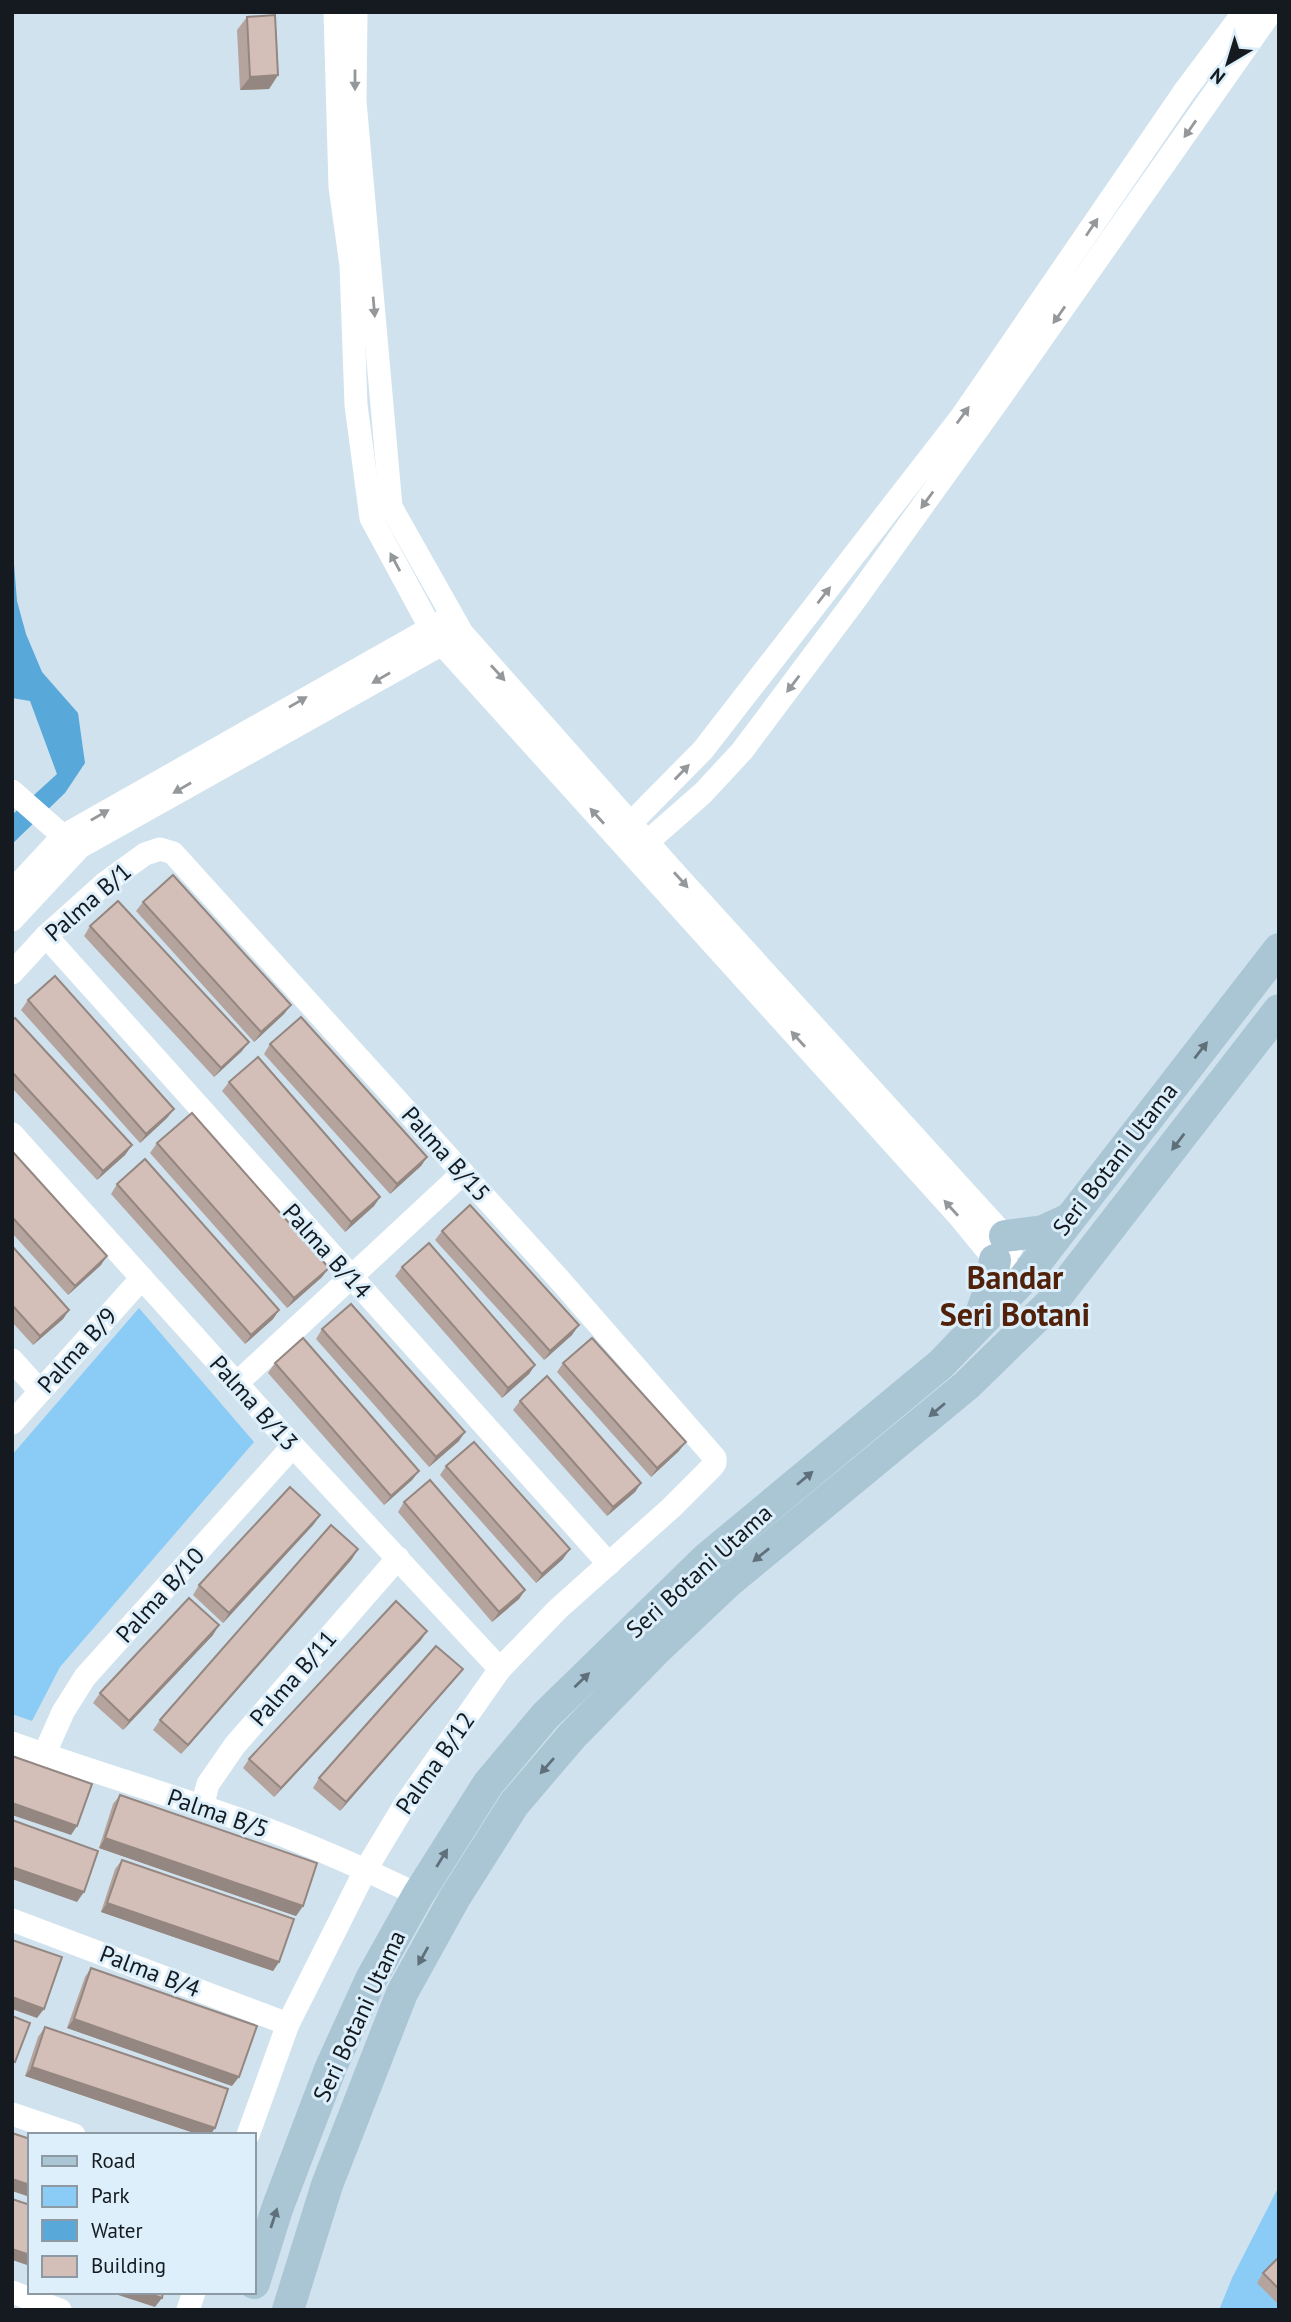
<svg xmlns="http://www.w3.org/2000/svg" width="1291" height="2322" font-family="'PT Sans',sans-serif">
<rect width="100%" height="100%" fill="#d0e2ee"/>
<g fill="#8accf6">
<polygon points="139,1308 254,1442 60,1667 32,1721 12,1714 12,1455"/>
<polygon points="1279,2186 1279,2310 1219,2310 1232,2278"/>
</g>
<polygon fill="#58a8d9" points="12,539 17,601 26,634 42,672 78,713 85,763 65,793 12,844 12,815 57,774 30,701 12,698"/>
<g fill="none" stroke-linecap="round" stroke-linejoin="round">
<g stroke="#fff" stroke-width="23">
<polyline points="335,12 340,187 351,265 356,405 371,518 430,627 442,644 958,1215 995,1260 1025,1277"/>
<polyline points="356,12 355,101 391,507 462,633 672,870 983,1212 1005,1236 1011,1249"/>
<polyline points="12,791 63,836"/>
<polyline points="621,833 703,750 962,416 1184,92 1244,12"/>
<polyline points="637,851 703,793 742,751 855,600 1000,398 1271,12"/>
<polyline points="12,891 63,836 443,621"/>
<polyline points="12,920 80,847 453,638"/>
<polyline points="46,936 609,1564"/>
<polyline points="12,973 46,936 105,883 145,854 160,849 173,853 558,1278 715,1458 715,1463 712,1467 671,1508 558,1609 500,1669 404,1806 366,1869 288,2024 248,2135"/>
<polyline points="12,1134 293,1446 500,1669"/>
<polyline points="12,1360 40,1391"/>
<polyline points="237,1383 463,1173"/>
<polyline points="12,1423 142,1278"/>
<path d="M12,1743C95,1773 179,1797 261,1827C315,1847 367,1870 418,1895"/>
<polyline points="44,1755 63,1712 85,1677 293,1446"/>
<polyline points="202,1807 208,1784 235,1745 398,1558"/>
<polyline points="12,1920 288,2024"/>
<polyline points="12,2114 74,2135"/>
<polyline points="12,2292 60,2310"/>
<polyline points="188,2310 194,2292"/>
</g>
<g stroke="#aac6d5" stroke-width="32">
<polyline points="1005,1236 1043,1231 1067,1220"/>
<polyline points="979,1319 991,1286 995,1260"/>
<polyline points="254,2283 277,2209 331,2067 371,1979 418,1895 488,1784 545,1716 707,1558 941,1364 1025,1277 1279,949"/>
<polyline points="288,2310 327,2185 402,1993 454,1899 514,1804 572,1736 657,1649 727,1583 967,1385 1054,1300 1279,1010"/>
</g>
</g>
<g fill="#b5a49d">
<polygon points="247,17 278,75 269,89 240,90 237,30"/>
<polygon points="143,902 291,1005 284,1014 254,1042 136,911"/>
<polygon points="90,926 242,1051 214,1077 84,936"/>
<polygon points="28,1000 174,1109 167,1118 140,1143 21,1010"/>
<polygon points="12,1020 132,1145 125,1155 97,1180 12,1088"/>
<polygon points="270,1044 427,1157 421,1166 390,1194 264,1054"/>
<polygon points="229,1082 380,1197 374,1206 345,1232 222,1091"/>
<polygon points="157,1143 322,1277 287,1308 150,1153"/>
<polygon points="12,1151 101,1265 68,1295 12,1233"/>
<polygon points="117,1184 279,1310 273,1319 245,1344 111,1194"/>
<polygon points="442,1231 572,1335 544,1360 435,1240"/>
<polygon points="12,1246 69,1310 63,1319 33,1345 12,1322"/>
<polygon points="402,1267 535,1365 529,1374 502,1398 395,1276"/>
<polygon points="322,1329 459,1441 429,1467 316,1339"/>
<polygon points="275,1363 419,1471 412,1480 384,1505 268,1373"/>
<polygon points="563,1363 679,1451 651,1477 557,1372"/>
<polygon points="520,1401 641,1483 635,1492 607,1516 513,1410"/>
<polygon points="446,1466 563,1559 536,1583 440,1475"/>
<polygon points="404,1502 525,1590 519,1599 492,1622 398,1512"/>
<polygon points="314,1524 223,1623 193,1595 199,1585"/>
<polygon points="352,1559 181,1754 153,1730 160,1720"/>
<polygon points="427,1631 421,1640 274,1797 243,1768 249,1759"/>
<polygon points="213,1635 123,1730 93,1703 100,1693"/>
<polygon points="456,1678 340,1811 313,1788 319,1778"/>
<polygon points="120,1795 303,1906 296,1916 99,1848 113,1804"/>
<polygon points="122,1860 279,1962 273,1971 101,1912 115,1869"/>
<polygon points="91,1968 232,2086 67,2028 85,1977"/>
<polygon points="45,2027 215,2128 210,2135 200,2135 25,2076 38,2037"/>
<polygon points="1279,2261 1279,2305 1257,2283 1263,2273"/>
</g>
<g fill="#948680">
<polygon points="278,75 269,89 240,90 250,77"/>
<polygon points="291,1005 284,1014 254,1042 261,1032"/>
<polygon points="249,1042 242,1051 214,1077 221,1068"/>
<polygon points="174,1109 167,1118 140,1143 146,1134"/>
<polygon points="132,1145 125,1155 97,1180 103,1171"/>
<polygon points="427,1157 421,1166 390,1194 397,1184"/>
<polygon points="380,1197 374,1206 345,1232 351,1222"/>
<polygon points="107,1256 101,1265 68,1295 75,1286"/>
<polygon points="329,1268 322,1277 287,1308 294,1298"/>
<polygon points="69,1310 63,1319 33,1345 40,1336"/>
<polygon points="279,1310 273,1319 245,1344 251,1335"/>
<polygon points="579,1325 572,1335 544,1360 550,1351"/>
<polygon points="535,1365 529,1374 502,1398 508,1388"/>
<polygon points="465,1432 459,1441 429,1467 436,1457"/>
<polygon points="686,1442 679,1451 651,1477 657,1468"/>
<polygon points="419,1471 412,1480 384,1505 391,1496"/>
<polygon points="641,1483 635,1492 607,1516 613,1507"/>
<polygon points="320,1515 314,1524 223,1623 229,1613"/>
<polygon points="358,1549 352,1559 181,1754 188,1745"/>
<polygon points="570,1549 563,1559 536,1583 542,1574"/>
<polygon points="525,1590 519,1599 492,1622 499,1612"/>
<polygon points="219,1625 213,1635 123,1730 129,1721"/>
<polygon points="427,1631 421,1640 274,1797 281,1788"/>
<polygon points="463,1669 456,1678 340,1811 346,1802"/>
<polygon points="12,1803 77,1826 71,1835 12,1815"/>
<polygon points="105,1838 303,1906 296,1916 99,1848"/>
<polygon points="12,1867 84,1892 77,1902 12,1879"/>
<polygon points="107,1903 279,1962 273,1971 101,1912"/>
<polygon points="12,1997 44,2009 37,2018 12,2009"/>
<polygon points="74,2019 239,2077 232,2086 67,2028"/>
<polygon points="32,2067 215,2128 210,2135 200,2135 25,2076"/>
<polygon points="12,2179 30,2185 30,2197 12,2191"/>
<polygon points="12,2249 30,2255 30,2266 12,2260"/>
<polygon points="109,2292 144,2292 162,2298 155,2307"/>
</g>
<g fill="#d3bfb7" stroke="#948680" stroke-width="2">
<polygon points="275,15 278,75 250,77 247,17"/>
<polygon points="173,875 291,1005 261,1032 143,902"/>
<polygon points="118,901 249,1042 221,1068 90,926"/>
<polygon points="55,976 174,1109 146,1134 28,1000"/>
<polygon points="301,1017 427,1157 397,1184 270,1044"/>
<polygon points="15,1018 132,1145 103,1171 12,1072 12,1020"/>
<polygon points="258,1057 380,1197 351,1222 229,1082"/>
<polygon points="192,1113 329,1268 294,1298 157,1143"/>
<polygon points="12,1151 107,1256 75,1286 12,1217"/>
<polygon points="145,1159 279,1310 251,1335 117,1184"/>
<polygon points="470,1205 579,1325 550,1351 442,1231"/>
<polygon points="429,1243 535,1365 508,1388 402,1267"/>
<polygon points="12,1246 69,1310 40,1336 12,1305"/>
<polygon points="351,1304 465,1432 436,1457 322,1329"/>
<polygon points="303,1338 419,1471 391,1496 275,1363"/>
<polygon points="592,1338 686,1442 657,1468 563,1363"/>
<polygon points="547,1376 641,1483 613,1507 520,1401"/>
<polygon points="474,1442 570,1549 542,1574 446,1466"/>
<polygon points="430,1480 525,1590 499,1612 404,1502"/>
<polygon points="290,1487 320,1515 229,1613 199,1585"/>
<polygon points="331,1525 358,1549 188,1745 160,1720"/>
<polygon points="189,1598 219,1625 129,1721 100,1693"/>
<polygon points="396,1601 427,1631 281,1788 249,1759"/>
<polygon points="436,1646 463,1669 346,1802 319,1778"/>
<polygon points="12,1756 92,1784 77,1826 12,1803"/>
<polygon points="120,1795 317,1863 303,1906 105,1838"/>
<polygon points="12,1820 98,1851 84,1892 12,1867"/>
<polygon points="122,1860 294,1919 279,1962 107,1903"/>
<polygon points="12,1940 62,1957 44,2009 12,1997"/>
<polygon points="91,1968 257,2026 239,2077 74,2019"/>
<polygon points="12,2016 30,2023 15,2062 12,2061"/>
<polygon points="45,2027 228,2089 215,2128 32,2067"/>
<polygon points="12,2133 30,2139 30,2185 12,2179"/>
<polygon points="12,2199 30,2205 30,2255 12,2249"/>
<polygon points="1277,2259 1279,2261 1279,2289 1263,2273"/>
<polygon points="144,2292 163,2292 162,2298"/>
</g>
<defs><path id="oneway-solid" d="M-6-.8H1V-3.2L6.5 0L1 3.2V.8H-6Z" transform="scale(1.75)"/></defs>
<g fill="#95989a">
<use href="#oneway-solid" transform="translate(355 80) rotate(90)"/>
<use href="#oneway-solid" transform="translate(1190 129) rotate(125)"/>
<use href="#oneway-solid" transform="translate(1092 227) rotate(-56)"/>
<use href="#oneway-solid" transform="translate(374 307) rotate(85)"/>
<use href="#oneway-solid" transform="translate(1059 315) rotate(125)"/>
<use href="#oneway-solid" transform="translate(963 415) rotate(-54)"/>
<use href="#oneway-solid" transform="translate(927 500) rotate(126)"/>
<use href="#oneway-solid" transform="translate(395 562) rotate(-118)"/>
<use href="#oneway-solid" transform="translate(824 595) rotate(-52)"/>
<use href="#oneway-solid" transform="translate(498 673) rotate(48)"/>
<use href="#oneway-solid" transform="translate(381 678) rotate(150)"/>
<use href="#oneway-solid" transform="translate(793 684) rotate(127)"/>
<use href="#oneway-solid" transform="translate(298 702) rotate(-30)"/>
<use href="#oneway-solid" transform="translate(682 772) rotate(-46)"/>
<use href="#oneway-solid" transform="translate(182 788) rotate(150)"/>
<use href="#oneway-solid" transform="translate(100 815) rotate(-30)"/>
<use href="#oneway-solid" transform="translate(597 816) rotate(-132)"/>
<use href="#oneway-solid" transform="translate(681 880) rotate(48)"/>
<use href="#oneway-solid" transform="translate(798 1039) rotate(-132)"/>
<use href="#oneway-solid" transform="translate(951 1208) rotate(-132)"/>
</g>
<g fill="#5f707a">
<use href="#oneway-solid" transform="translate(1201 1050) rotate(-52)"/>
<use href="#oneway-solid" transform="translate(1178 1142) rotate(127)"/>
<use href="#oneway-solid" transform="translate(937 1410) rotate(140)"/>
<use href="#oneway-solid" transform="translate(805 1478) rotate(-40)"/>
<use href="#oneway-solid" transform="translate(761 1555) rotate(141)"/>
<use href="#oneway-solid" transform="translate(582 1680) rotate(-44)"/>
<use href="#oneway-solid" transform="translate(547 1766) rotate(131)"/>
<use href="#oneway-solid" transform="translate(442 1858) rotate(-58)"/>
<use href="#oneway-solid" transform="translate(423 1956) rotate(119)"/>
<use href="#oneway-solid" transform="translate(274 2218) rotate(-72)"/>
</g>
<g text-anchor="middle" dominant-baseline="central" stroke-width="6" stroke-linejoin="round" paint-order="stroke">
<g font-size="24" fill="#141a1f" stroke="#ddeffb">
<text transform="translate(88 902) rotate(-41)">Palma B/1</text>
<text transform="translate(446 1154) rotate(48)">Palma B/15</text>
<text transform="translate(1115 1159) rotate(-52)">Seri Botani Utama</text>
<text transform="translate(327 1251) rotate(48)">Palma B/14</text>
<text transform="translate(77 1350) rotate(-48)">Palma B/9</text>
<text transform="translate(254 1403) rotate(48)">Palma B/13</text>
<text transform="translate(699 1571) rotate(-42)">Seri Botani Utama</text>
<text transform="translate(160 1595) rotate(-48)">Palma B/10</text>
<text transform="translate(293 1678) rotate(-49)">Palma B/11</text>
<text transform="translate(435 1763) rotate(-55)">Palma B/12</text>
<text transform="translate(218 1813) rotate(19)">Palma B/5</text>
<text transform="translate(150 1971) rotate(21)">Palma B/4</text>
<text transform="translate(359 2016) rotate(-65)">Seri Botani Utama</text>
</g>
<g font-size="32" font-weight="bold" fill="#512109" stroke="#ddeffb">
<text x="1015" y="1277">Bandar<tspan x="1015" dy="37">Seri Botani</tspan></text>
</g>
</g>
<rect width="1291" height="2322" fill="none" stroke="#141a1f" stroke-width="28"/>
<rect x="28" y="2133" width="228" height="161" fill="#ddeffb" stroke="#8d9aa3" stroke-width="2"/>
<rect x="42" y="2156" width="35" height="10" fill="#aac6d5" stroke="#8d9aa3" stroke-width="2"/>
<text x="91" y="2168" font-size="21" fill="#141a1f">Road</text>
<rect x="42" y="2186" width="35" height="21" fill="#8accf6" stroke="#8d9aa3" stroke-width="2"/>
<text x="91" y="2203" font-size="21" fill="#141a1f">Park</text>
<rect x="42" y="2220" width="35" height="21" fill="#58a8d9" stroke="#8d9aa3" stroke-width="2"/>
<text x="91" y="2238" font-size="21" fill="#141a1f">Water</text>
<rect x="42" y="2256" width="35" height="21" fill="#d3bfb7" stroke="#8d9aa3" stroke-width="2"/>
<text x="91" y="2273" font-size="21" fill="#141a1f">Building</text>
<g transform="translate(1228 63) rotate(218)" stroke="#ddeffb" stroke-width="5" paint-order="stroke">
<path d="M0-5L12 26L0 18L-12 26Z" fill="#141a1f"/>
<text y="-10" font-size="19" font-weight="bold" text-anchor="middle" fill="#141a1f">N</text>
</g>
</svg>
